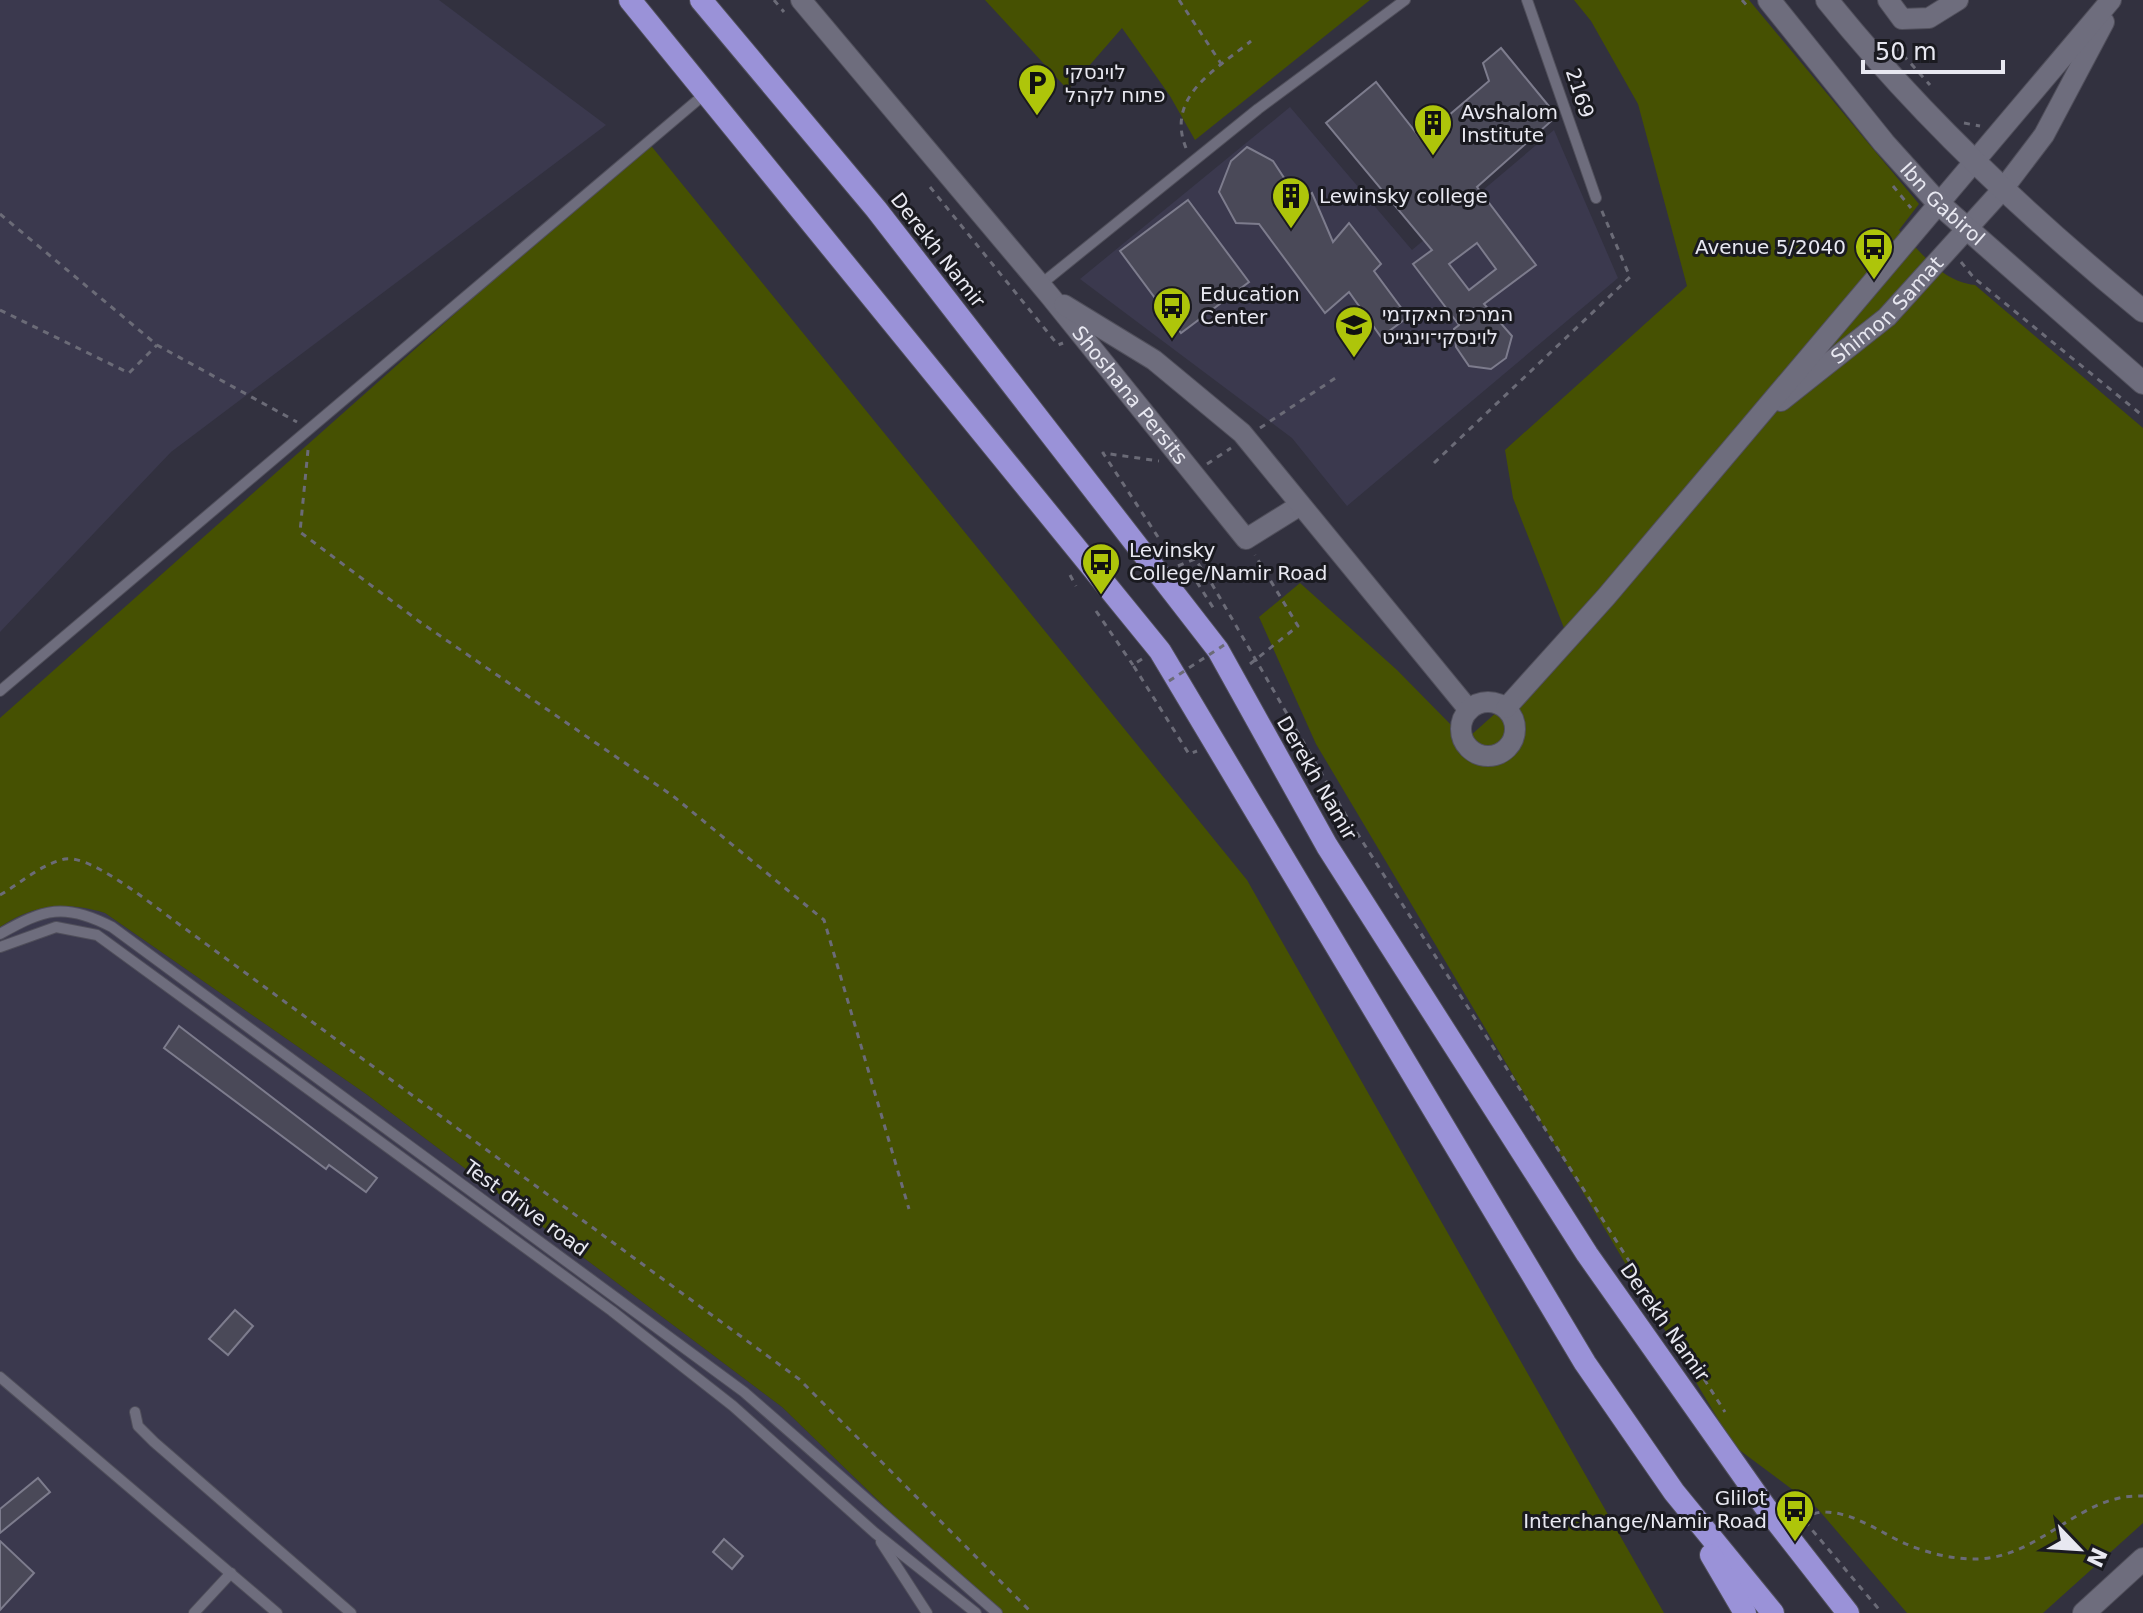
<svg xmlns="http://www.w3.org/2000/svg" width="2143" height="1613" font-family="'DejaVu Sans',Heebo,sans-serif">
<rect width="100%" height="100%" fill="#32313f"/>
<g fill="#3b394e">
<polygon points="0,0 439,0 606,125 171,452 0,632"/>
<polygon points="1290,107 1412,250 1554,130 1618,278 1347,506 1292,438 1080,279"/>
<polygon points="52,904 76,904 105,913 366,1094 782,1407 994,1613 0,1613 0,927 19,914"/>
</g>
<g fill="#465102">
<polygon points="985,0 1370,0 1195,140 1170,96 1122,28 1068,90"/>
<path d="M1574,0H1749L1919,204L1899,230C1922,253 1941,281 1975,285L2143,428V1523L2043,1613H1907L1817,1508L1734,1446L1316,744L1259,617L1300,583L1397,670L1457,731L1470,736L1571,646L1513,498L1505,450L1687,286L1638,104L1591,21Z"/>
<path d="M648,142L1247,880L1664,1613H994L782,1407L366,1094L105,913C65,901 35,904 0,927V718Z"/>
</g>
<g fill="#4a4958" stroke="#7d7c8d" stroke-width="2" fill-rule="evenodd">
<path d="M1501,48L1557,116L1477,187L1536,265L1484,304L1512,336L1506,358L1491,369L1469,366L1456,347L1454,329L1459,325L1413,264L1432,250L1326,123L1376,82L1421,139L1489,81L1483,63ZM1477,243L1496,269L1469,290L1449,264Z"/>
<polygon points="1247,147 1273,161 1288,184 1280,211 1312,193 1333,242 1349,223 1381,264 1374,271 1408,317 1381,337 1349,292 1325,313 1259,224 1236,223 1219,192 1231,161"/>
<polygon points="1188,200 1249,282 1181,333 1120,251"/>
<polygon points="179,1026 377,1178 366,1192 329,1165 326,1169 164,1048"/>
<polygon points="235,1310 253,1326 228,1355 209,1339"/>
<polygon points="38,1478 50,1492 0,1533 0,1509"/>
<polygon points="724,1539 743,1556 732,1569 713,1552"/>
<polygon points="0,1541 34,1573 0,1610"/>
</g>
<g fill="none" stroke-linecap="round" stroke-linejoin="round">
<g stroke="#504f5b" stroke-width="12">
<g id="service">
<polyline points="1527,0 1596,198"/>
<polyline points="1040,285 1258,109 1405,0"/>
<polyline points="0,691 706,93"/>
<path d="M0,934C44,909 64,902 112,927L744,1392L997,1613"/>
<polyline points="0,947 56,927 97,935 612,1311 733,1406 875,1533 976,1613"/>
<polyline points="0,1377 277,1613"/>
<polyline points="135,1412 138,1426 154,1442 351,1613"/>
<polyline points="881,1542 927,1613"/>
<polyline points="194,1613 231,1573"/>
</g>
</g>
<g stroke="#504f5b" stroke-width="22">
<g id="minor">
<path id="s1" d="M801,0L1050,296L1246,539L1299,506"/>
<polyline points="1888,0 1902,19 1929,18 1958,0"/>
<polyline points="1064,305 1154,360 1242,433 1469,710"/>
<path id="s2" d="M1781,401L1887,317L2003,189L2044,135L2104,22"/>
<circle cx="1488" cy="729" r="27"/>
<polyline points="1506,708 1606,597 2111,0"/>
</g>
</g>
<g stroke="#504f5b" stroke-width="24">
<g id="tertiary">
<path id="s3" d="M1769,0L1884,143L1938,203L2143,383"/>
<path d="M1827,0C1920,116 2028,217 2143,311"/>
<polyline points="2084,1613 2143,1559"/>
</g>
</g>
<g stroke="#504f5b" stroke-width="24">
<g id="trunk">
<polyline points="630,0 1160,651 1585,1363 1674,1492 1773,1613"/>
<polyline points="701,0 876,209 1218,650 1327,846 1587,1254 1766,1508 1848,1613"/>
<polyline points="1711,1555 1745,1613"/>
</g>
</g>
<g stroke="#6b6b77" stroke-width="3" stroke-dasharray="6 6" stroke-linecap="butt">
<polyline points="774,0 784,12"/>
<polyline points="1179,0 1222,65"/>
<polyline points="1742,0 1750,9"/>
<polyline points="1895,46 1930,85"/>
<polyline points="1964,123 1980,126"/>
<path d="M1186,148C1165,96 1217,69 1251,41"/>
<polyline points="1893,186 1911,208"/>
<polyline points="930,187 1058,345 1063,343"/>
<polyline points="0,214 157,345 297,422"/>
<polyline points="1961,262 1974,278 2143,416"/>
<polyline points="0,310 129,373 157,345"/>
<polyline points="1260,428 1337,377"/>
<polyline points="308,450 300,532 420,622 673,796 824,920 909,1209"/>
<polyline points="1434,463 1630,277 1601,209"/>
<polyline points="1207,464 1231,448"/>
<polyline points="1158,537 1103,453 1159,461"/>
<polyline points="1178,566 1195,559 1209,579 1345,814 1725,1412"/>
<polyline points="1070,575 1076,586"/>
<polyline points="1189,579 1193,576 1214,609"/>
<polyline points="1096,611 1133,665"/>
<polyline points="1142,659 1133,665 1189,754 1197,751"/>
<polyline points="1250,664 1298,626 1255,555"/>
<path d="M0,895C21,883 41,864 65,859C93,854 162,913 187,930L799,1379L1032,1613"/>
<polyline points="1797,1512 1882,1613"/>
<path d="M1802,1517C1809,1516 1819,1511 1826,1512C1855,1513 1881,1533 1906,1544C1927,1553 1955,1560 1979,1559C2042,1556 2081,1493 2143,1496"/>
</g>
<use href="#service" stroke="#6e6d7d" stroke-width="10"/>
<use href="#minor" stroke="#6e6d7d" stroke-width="20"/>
<use href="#tertiary" stroke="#6e6d7d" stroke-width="22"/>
<use href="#trunk" stroke="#9a92d8" stroke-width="22"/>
<polyline stroke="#6b6b77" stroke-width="3" stroke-dasharray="6 6" stroke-linecap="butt" points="1169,681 1224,645"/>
</g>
<defs>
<g id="parking-pin" transform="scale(2)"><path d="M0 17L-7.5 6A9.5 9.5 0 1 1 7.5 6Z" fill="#aec50a" stroke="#1a1a20"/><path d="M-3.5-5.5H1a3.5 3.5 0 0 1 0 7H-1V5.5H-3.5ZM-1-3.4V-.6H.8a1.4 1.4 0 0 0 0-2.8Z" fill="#111"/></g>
<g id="building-pin" transform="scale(2)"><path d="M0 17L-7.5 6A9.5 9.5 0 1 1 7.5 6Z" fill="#aec50a" stroke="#1a1a20"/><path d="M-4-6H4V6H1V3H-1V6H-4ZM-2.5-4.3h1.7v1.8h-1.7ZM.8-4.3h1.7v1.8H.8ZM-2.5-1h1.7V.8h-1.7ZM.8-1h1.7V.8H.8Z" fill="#111"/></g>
<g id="bus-pin" transform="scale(2)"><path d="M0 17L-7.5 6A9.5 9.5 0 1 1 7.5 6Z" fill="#aec50a" stroke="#1a1a20"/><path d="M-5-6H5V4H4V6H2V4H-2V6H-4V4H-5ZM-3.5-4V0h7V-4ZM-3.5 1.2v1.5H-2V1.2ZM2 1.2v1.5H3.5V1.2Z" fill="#111"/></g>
<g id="university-pin" transform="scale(2)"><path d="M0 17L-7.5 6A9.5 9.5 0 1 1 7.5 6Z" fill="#aec50a" stroke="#1a1a20"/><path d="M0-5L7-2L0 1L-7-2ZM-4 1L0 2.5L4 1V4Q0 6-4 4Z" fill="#111"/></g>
</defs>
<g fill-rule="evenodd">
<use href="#parking-pin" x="1037" y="83"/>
<use href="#building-pin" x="1433" y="123"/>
<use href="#building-pin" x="1291" y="196"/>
<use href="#bus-pin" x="1874" y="247"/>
<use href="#bus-pin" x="1172" y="306"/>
<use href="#university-pin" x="1354" y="325"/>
<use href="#bus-pin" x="1101" y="562"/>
<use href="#bus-pin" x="1795" y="1509"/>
</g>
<g text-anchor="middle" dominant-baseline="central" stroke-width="6" stroke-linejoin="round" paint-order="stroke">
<g font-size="20" fill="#e8e8f1" stroke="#1a1a20" text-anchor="start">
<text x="1065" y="72">לוינסקי<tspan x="1065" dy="23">פתוח לקהל</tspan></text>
<text x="1461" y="112">Avshalom<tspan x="1461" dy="23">Institute</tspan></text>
<text x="1319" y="196">Lewinsky college</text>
<text x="1846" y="247" text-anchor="end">Avenue 5/2040</text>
<text x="1200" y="294">Education<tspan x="1200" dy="23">Center</tspan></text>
<text x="1382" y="314">המרכז האקדמי<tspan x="1382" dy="23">לוינסקי־וינגייט</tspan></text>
<text x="1129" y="550">Levinsky<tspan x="1129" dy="23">College/Namir Road</tspan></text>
<text x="1767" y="1498" text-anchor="end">Glilot<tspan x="1767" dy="23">Interchange/Namir Road</tspan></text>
</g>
<g font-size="20" fill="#e8e8f1" stroke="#1a1a20">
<text transform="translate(1580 93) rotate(72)">2169</text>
<text stroke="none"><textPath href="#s3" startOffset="268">Ibn Gabirol</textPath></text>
<text transform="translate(938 250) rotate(52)">Derekh Namir</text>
<text stroke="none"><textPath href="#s2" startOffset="140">Shimon Samat</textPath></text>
<text stroke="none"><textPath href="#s1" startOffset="514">Shoshana Persits</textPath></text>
<text transform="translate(1317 778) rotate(60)">Derekh Namir</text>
<text transform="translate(526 1208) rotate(36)">Test drive road</text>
<text transform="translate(1665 1322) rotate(55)">Derekh Namir</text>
</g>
</g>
<g transform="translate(2079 1549) rotate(115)" stroke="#1a1a20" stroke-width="6" paint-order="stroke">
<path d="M0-6L14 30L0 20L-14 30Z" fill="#e8e8f1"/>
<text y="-12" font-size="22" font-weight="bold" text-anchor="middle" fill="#e8e8f1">N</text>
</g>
<path d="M1863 60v12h140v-12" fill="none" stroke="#e8e8f1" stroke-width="4"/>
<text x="1875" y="60" font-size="24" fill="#e8e8f1" stroke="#1a1a20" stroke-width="6" paint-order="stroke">50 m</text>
</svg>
